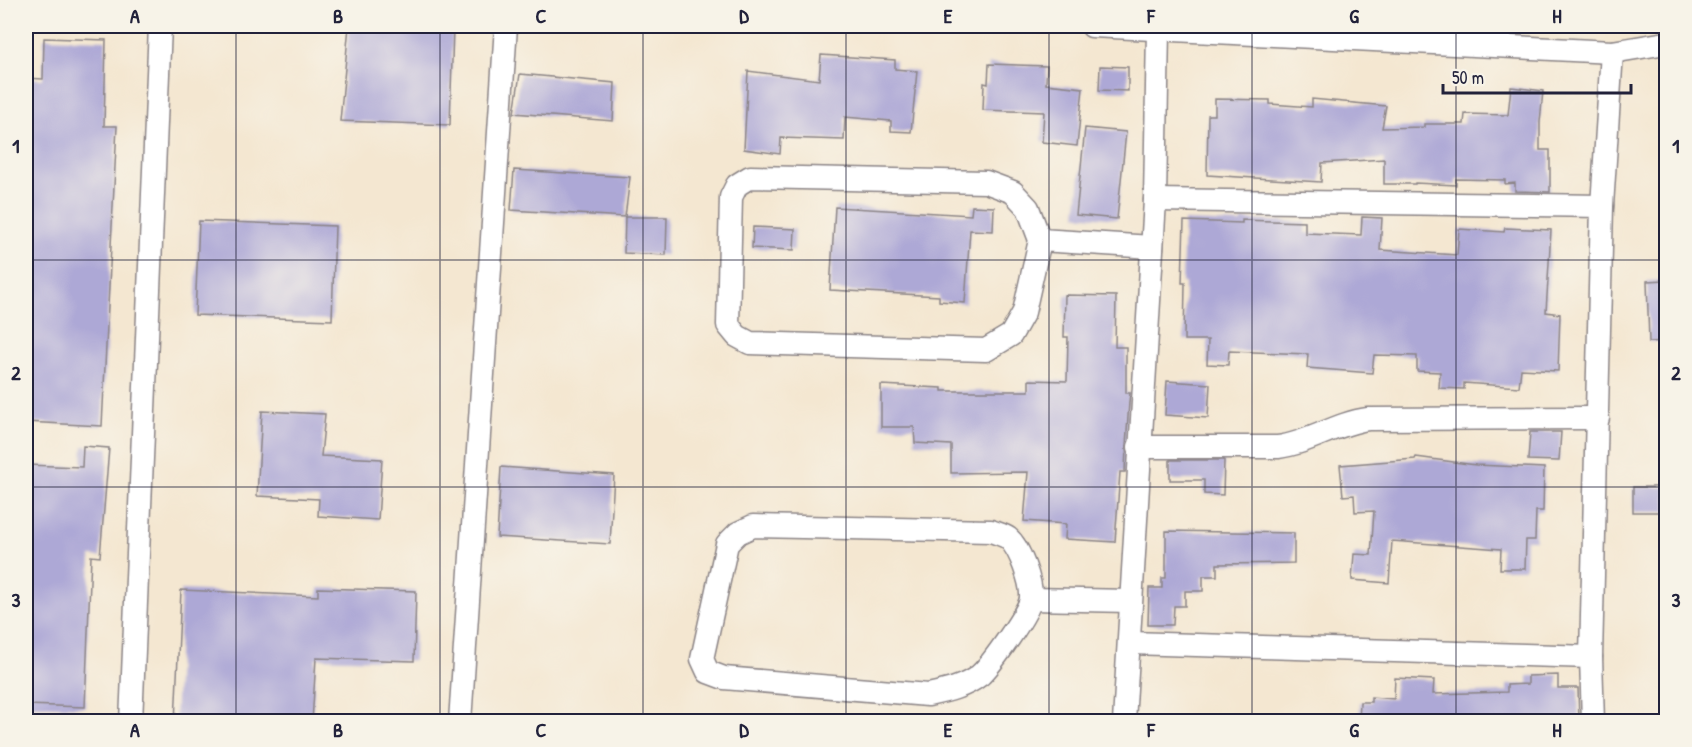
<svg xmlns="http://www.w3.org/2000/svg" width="1692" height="747" font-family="'Patrick Hand',sans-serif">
<rect width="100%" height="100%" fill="#f7f3e8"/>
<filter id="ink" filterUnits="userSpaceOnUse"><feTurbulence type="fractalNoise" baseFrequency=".0167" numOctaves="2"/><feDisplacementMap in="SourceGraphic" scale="12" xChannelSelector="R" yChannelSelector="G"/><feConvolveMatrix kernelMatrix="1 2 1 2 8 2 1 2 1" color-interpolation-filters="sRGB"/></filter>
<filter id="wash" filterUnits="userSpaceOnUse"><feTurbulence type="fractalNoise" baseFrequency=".008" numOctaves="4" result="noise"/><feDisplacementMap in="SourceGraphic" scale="24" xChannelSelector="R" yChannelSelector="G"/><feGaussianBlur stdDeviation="1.35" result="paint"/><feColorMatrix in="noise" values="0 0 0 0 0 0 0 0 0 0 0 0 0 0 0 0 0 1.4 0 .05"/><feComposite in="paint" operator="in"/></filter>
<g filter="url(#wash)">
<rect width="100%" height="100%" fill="#f4e7d1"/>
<g id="blocks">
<g fill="#ada8d6">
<polygon points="349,26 453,27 450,125 340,121"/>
<polygon points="44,38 106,40 104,126 117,126 102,426 26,422 26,78 43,79"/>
<polygon points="821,55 895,60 895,69 917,71 911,132 891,131 891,121 845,117 844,140 781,138 780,154 744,149 748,71 819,80"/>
<polygon points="989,64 1047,66 1046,84 1083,88 1077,146 1042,142 1044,112 983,110 984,83 988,84"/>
<polygon points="1100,66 1128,67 1128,91 1099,90"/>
<polygon points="520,74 615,83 613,121 514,113"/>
<polygon points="1511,87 1543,91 1540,122 1540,150 1550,150 1550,192 1515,191 1515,183 1505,184 1505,180 1456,179 1456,185 1415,183 1415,184 1384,184 1384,159 1322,163 1321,182 1207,175 1208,115 1215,115 1215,99 1270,100 1270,104 1312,107 1312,99 1386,106 1382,128 1424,127 1424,124 1464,124 1465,114 1508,115"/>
<polygon points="1085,128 1126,132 1117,219 1076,215"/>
<polygon points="514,170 630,177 625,217 511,210"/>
<polygon points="972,206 994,207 993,231 970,230 965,303 939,301 939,296 830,290 835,207 971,215"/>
<polygon points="625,217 667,217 666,255 624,253"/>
<polygon points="1362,217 1382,218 1380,250 1457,255 1459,229 1504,232 1505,228 1551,230 1546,312 1560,314 1558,371 1521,369 1519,387 1464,383 1464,389 1439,388 1440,372 1417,371 1417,356 1374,355 1372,373 1307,368 1308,354 1229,351 1228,365 1207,364 1208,340 1184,340 1185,283 1182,283 1184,221 1242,223 1242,220 1305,222 1305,233 1361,235"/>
<polygon points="199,221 335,226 332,320 195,315"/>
<polygon points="753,227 795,229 794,250 752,248"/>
<polygon points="1666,280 1666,341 1649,342 1647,281"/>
<polygon points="1065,295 1116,296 1115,347 1126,347 1126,393 1130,393 1129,402 1126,446 1125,472 1120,472 1115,542 1065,539 1066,524 1024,521 1028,472 951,473 951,445 915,443 914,427 881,427 881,385 942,388 942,391 1029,391 1029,380 1067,381 1068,337 1064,337"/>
<polygon points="1167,381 1210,384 1208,418 1165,415"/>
<polygon points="262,411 325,414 321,456 382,459 378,520 318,516 319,499 257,496"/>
<polygon points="1530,432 1561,432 1559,461 1528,460"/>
<polygon points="83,446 109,448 100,557 91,556 85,707 26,705 26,465 82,467"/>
<polygon points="1416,457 1476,465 1544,468 1543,511 1536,511 1535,540 1526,540 1525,569 1500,569 1501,549 1392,541 1389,583 1352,580 1354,554 1371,555 1374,511 1355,512 1354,495 1343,496 1340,465 1415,459"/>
<polygon points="1170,460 1224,460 1223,495 1204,494 1204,480 1170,480"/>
<polygon points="501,467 614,475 610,544 497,537"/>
<rect x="1633" y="487" width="33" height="25"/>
<polygon points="1166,531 1294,533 1294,563 1217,564 1217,576 1203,576 1203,591 1185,591 1185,606 1174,606 1173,625 1148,625 1149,588 1162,588 1162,578 1166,578"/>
<polygon points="318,588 416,591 414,661 316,658 312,722 175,722 181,590 318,596"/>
<polygon points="1558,675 1558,688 1578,688 1579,722 1359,722 1360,702 1371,702 1371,697 1394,699 1395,678 1434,680 1433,694 1507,692 1507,685 1528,684 1528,676"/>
</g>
</g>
</g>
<g filter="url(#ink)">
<use href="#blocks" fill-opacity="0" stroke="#8b8486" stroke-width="1.5"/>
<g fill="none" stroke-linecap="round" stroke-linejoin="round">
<g stroke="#8b8486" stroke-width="25">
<g id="minor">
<polyline points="1092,26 1612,52 1666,43"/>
<polyline points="1155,200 1602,206"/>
<polyline points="1040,240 1024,312 1011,335 986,350 750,343 737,336 728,325 731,197 737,185 750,177 986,182 1013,192 1028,208 1040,240 1152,247"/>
<path d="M1139,447H1278C1310,443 1336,423 1368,419L1598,418"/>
<path d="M753,526L991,531C996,533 1004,535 1008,538C1020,548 1032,583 1031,598C1030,611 991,665 980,675C965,687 946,691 928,695L724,678L708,672L702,659L727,544L738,533Z"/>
<polyline points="1031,599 1130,601"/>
<polyline points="1130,643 1591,657 1593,722"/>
<polyline points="1591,657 1602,206 1612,52"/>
<polyline points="131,722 160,26"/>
<polyline points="460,722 506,26"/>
<polyline points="1124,722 1155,200 1158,29"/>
</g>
</g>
<use href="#minor" stroke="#fff" stroke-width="22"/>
</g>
</g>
<path fill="none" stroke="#22223b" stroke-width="1.5" stroke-opacity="0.55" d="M236,26V722M440,26V722M643,26V722M846,26V722M1049,26V722M1252,26V722M1456,26V722M26,260H1666M26,487H1666"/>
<rect width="1692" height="747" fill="none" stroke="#f7f3e8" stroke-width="66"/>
<path d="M1443 84v9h188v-9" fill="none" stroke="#22223b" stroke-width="3"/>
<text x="1452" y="84" font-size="18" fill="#22223b" stroke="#f7f3e8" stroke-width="4.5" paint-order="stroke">50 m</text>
<rect x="33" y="33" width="1626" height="681" fill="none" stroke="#22223b" stroke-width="2"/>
<g font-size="20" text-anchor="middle" font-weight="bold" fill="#22223b">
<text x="135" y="23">A</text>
<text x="338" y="23">B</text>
<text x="541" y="23">C</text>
<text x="744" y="23">D</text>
<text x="948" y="23">E</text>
<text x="1151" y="23">F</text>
<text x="1354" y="23">G</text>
<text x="1557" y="23">H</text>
<text x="16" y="153">1</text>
<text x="1676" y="153">1</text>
<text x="16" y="380">2</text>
<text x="1676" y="380">2</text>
<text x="16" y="607">3</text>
<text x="1676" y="607">3</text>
<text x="135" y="737">A</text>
<text x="338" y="737">B</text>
<text x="541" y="737">C</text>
<text x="744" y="737">D</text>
<text x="948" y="737">E</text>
<text x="1151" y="737">F</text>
<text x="1354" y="737">G</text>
<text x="1557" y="737">H</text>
</g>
</svg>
